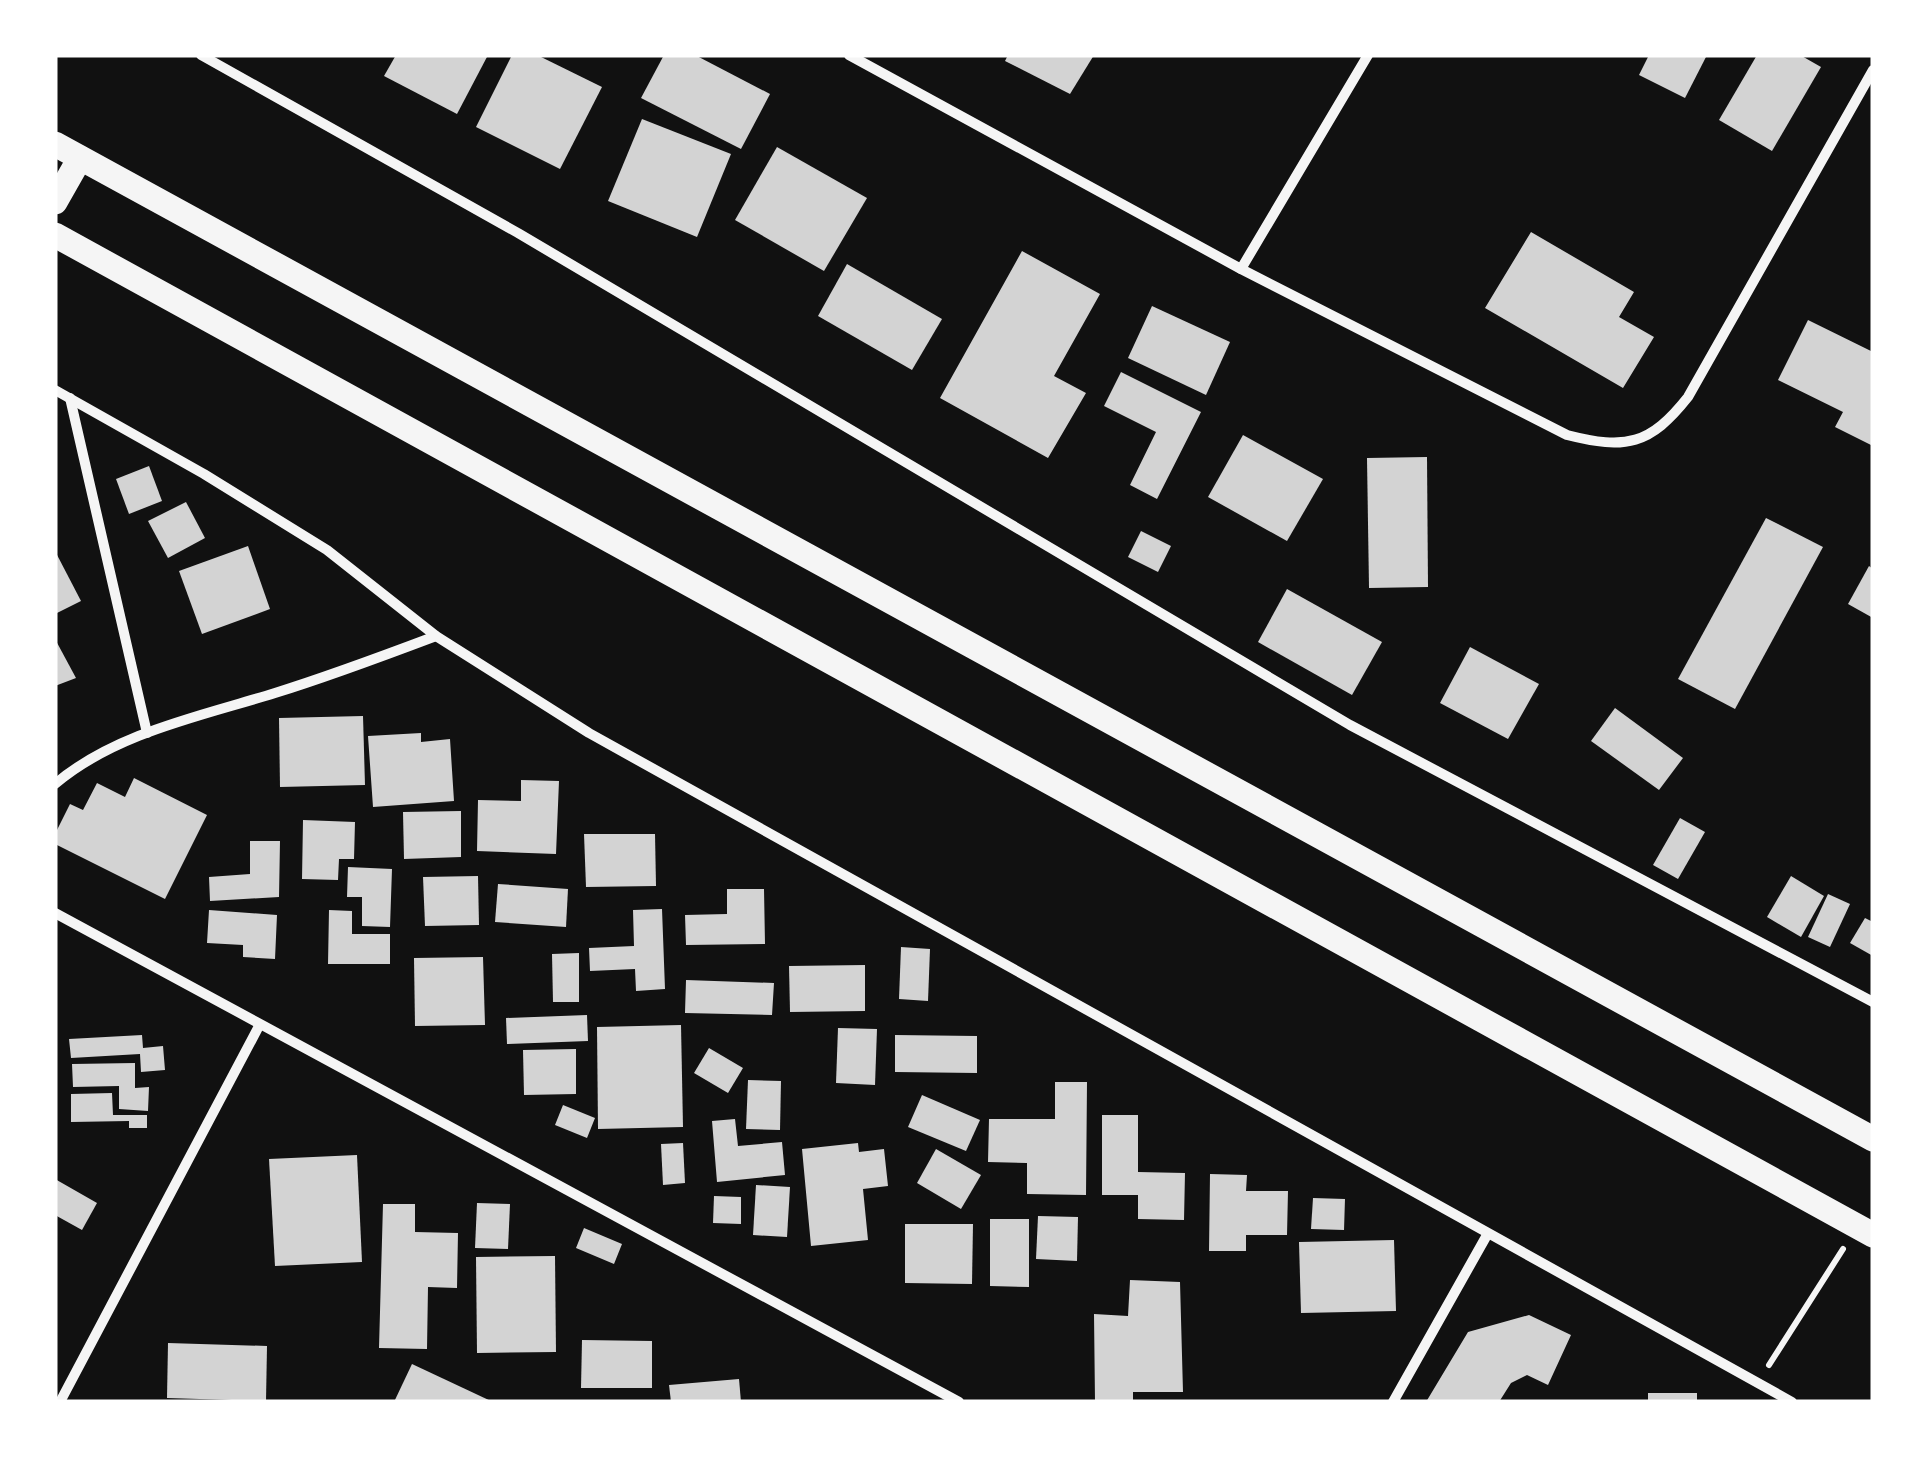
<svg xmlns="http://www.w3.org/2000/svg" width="1928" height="1457" font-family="Cabin,sans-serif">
<rect width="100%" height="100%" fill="#111"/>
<g fill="#d3d3d3">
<polygon points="396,55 488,55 457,114 384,76"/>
<polygon points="512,55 537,55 602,87 560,169 476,127"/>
<polygon points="664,55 695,55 770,94 741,149 641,98"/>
<polygon points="1008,55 1094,55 1070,94 1005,61"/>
<polygon points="1649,55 1707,55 1685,98 1639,75"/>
<polygon points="1757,55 1800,55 1821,67 1772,151 1719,120"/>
<polygon points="642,119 731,154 697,237 608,201"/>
<polygon points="777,147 867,198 824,271 735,220"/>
<polygon points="1531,232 1634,292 1619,317 1654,337 1623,388 1485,308"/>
<polygon points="1022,251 1100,294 1054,376 1086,393 1048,458 940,398"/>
<polygon points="847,264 942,319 912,370 818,316"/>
<polygon points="1152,306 1230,342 1206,395 1128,358"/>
<polygon points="1808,320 1873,352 1873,446 1835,427 1843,412 1778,380"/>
<polygon points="1121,372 1201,412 1157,499 1130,485 1156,432 1104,406"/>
<polygon points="1243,435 1323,479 1287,541 1208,497"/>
<polygon points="1427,457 1428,587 1369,588 1367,458"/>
<polygon points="149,466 162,501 129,514 116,479"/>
<polygon points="186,502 205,538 168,558 148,521"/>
<polygon points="1766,518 1823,547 1735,709 1678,679"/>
<polygon points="1141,531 1171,546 1158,572 1128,557"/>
<polygon points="248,546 270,609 202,634 179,571"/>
<polygon points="55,551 81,601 55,614"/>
<polygon points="1869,566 1873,569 1873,618 1848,604"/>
<polygon points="1287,589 1382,642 1352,695 1258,642"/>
<polygon points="55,639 76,678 55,686"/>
<polygon points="1470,647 1539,684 1508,739 1440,703"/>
<polygon points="1615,708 1683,758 1659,790 1591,741"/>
<polygon points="363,716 365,785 280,787 279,718"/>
<polygon points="421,733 421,742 450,739 454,801 373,807 368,736"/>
<polygon points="134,778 207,815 165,899 55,844 55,834 70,804 83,810 97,783 125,797"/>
<polygon points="521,780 559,781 556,854 477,851 478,800 521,801"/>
<polygon points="461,811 461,857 404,859 403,812"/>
<polygon points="1680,818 1705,832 1678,879 1653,865"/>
<polygon points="303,820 355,822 354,859 339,859 338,880 302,879"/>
<polygon points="584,834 655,834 656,886 586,887"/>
<polygon points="250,841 280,841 279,897 210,901 209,877 250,874"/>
<polygon points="348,867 392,869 390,927 362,926 362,897 347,897"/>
<polygon points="478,876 479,925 425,926 423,877"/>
<polygon points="1791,876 1824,896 1801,937 1767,917"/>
<polygon points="498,884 568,889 566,927 495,922"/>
<polygon points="727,889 764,889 765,944 686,945 685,915 727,914"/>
<polygon points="1828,894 1850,904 1830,947 1808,937"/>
<polygon points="662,909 665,989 636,991 635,969 590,971 589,948 634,946 633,910"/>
<polygon points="209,910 277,915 275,959 243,957 243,945 207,943"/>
<polygon points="329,910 352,911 352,934 390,934 390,964 328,964"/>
<polygon points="1865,918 1873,922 1873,956 1850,943"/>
<polygon points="901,947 930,949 928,1001 899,999"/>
<polygon points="579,953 579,1002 553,1002 552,954"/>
<polygon points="483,957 485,1025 415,1026 414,958"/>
<polygon points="865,965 865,1011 790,1012 789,966"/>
<polygon points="686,980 774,983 772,1015 685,1013"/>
<polygon points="587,1015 588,1041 507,1044 506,1018"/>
<polygon points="681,1025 683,1127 598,1129 597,1027"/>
<polygon points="838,1028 877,1029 875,1085 836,1083"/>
<polygon points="142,1035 143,1048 163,1046 165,1070 141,1072 140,1054 71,1058 69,1039"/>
<polygon points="895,1035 977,1036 977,1073 895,1072"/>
<polygon points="709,1048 743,1068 728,1093 694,1073"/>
<polygon points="576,1049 576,1094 524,1095 523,1050"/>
<polygon points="135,1063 135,1088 149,1087 148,1111 119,1109 119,1086 73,1087 72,1064"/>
<polygon points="748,1080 781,1081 780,1130 746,1129"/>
<polygon points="1055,1082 1087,1082 1086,1195 1027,1194 1027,1163 988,1162 989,1119 1055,1119"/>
<polygon points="112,1093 113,1115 147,1115 147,1128 129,1128 129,1121 71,1122 71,1094"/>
<polygon points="922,1095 980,1120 966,1151 908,1127"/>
<polygon points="563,1105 595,1118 587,1138 555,1125"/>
<polygon points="1102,1115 1138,1115 1138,1172 1185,1173 1184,1220 1138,1219 1138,1195 1102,1195"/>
<polygon points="735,1119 738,1146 782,1142 785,1175 717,1182 712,1121"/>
<polygon points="683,1143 685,1183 663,1185 661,1144"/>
<polygon points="858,1143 859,1152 884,1149 888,1186 863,1189 868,1240 811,1246 802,1149"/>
<polygon points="936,1149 981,1175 961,1209 917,1183"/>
<polygon points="357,1155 362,1262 275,1266 269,1159"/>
<polygon points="1210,1174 1247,1175 1246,1191 1288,1191 1287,1235 1246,1235 1246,1251 1209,1251"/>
<polygon points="55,1179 97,1203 82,1230 55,1215"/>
<polygon points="756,1185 790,1187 787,1237 753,1235"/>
<polygon points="714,1196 741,1197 741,1224 713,1223"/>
<polygon points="1313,1198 1345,1199 1344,1230 1311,1229"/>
<polygon points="477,1203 510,1204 508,1249 475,1248"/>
<polygon points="383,1204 415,1204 415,1232 458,1233 457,1288 428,1287 427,1349 379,1348"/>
<polygon points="1038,1216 1078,1217 1077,1261 1036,1259"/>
<polygon points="990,1219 1029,1219 1029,1287 990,1286"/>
<polygon points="905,1224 973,1224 972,1284 905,1283"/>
<polygon points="584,1228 622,1244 614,1264 576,1248"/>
<polygon points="1394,1240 1396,1311 1301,1313 1299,1242"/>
<polygon points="555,1256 556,1352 477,1353 476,1257"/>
<polygon points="1130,1280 1180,1282 1183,1392 1133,1392 1133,1402 1095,1402 1094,1314 1128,1316"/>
<polygon points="1529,1315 1571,1335 1548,1385 1527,1375 1511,1383 1499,1402 1426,1402 1468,1332"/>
<polygon points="582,1340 652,1341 652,1388 581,1388"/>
<polygon points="168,1343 267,1346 266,1401 167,1398"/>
<polygon points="412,1364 493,1402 394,1402"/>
<polygon points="739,1379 741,1402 671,1402 669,1385"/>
<rect x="1648" y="1393" width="49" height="9"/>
</g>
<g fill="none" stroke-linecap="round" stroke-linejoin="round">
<polyline stroke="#f5f5f5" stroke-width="6" points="1769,1365 1843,1249"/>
<g stroke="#f5f5f5" stroke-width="10">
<polyline points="201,55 518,233 1350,725 1873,1002"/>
<path d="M849,55L1241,269L1567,435C1626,450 1650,445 1688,397L1873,70"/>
<polyline points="1241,269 1368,55"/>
<polyline points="55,390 204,474 327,550 436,636 589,733 1792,1402"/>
<polyline points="70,398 147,733"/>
<path d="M55,784C115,733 201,716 275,693C330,676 383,656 436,636"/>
<polyline points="55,913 959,1402"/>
<polyline points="60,1402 259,1026"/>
<polyline points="1393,1402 1487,1235"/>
</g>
<g stroke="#f5f5f5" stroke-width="25">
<polyline points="55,144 1873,1139"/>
<polyline points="55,202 80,158"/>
<polyline points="55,235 1873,1235"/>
</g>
</g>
<rect width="1928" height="1457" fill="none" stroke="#ffffff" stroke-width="115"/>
</svg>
